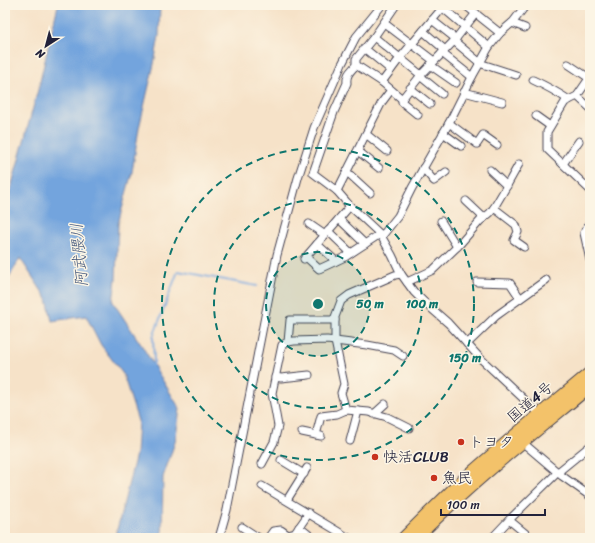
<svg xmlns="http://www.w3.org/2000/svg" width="595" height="543" font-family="Sriracha,'Klee One',sans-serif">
<rect width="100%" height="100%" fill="#fcf5e5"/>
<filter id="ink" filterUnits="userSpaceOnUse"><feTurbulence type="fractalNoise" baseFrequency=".025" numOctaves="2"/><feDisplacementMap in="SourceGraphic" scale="8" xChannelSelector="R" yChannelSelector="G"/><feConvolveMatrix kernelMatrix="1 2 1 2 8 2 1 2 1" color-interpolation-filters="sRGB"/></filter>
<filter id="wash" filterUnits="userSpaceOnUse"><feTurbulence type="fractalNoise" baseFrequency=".012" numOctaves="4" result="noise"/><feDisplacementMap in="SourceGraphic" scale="16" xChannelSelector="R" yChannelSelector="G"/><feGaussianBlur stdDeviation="0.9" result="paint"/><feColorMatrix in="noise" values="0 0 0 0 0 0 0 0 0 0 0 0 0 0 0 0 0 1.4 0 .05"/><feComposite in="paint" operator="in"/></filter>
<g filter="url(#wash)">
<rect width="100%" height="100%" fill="#f6e2c8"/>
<polygon fill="#73a4dd" stroke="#4a638c" points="58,5 160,5 159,36 154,64 139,128 132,172 118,224 116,279 113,302 142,346 180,409 175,442 163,477 162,538 115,538 136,454 138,421 123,374 101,345 86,316 52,321 47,299 20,258 10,276 5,272 5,210 39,86"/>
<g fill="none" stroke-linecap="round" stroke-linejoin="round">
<polyline stroke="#73a4dd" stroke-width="2" points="152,366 154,362 153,337 178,271 257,286"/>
</g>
</g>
<g filter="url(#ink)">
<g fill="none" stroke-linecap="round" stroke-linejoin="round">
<g stroke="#423f50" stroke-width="9">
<g id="street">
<path d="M396,5L374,37L356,59V65C351,71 346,74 347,83L334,112L313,173L337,191L350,206L380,234L392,255L401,274L414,292L424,302L448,323L480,358L543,417"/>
<polyline points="445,5 400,58 382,82 402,99 421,75 454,41 476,13"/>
<polyline points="465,5 500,33"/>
<polyline points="443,8 489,47"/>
<polyline points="432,20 456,39"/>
<polyline points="384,23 434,61"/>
<polyline points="512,23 525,28"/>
<polyline points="423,31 445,50"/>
<polyline points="374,37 421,75"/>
<polyline points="454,41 479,62"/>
<polyline points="364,48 391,70"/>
<polyline points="442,53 472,77"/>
<polyline points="479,63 516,75"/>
<polyline points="568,64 589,78"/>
<polyline points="356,65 382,82"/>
<polyline points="430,65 456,83"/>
<polyline points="420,76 442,94"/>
<polyline points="590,77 577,96 565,102 547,132 547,149 590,190"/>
<path d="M533,80C546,86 557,92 569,100"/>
<polyline points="410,88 430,104"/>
<polyline points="464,92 502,102"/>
<polyline points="577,96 590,108"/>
<polyline points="402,99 402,102 418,115"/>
<polyline points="536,116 550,126"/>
<polyline points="449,123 477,144 483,135 497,145"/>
<polyline points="443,133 461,146"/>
<polyline points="366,134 387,151"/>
<polyline points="358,151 379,168"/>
<polyline points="563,164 579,141"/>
<polyline points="423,168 434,181 446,172"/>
<polyline points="490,170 507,186"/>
<polyline points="347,172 370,193"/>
<polyline points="337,191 382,102 391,90"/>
<polyline points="466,201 484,218"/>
<polyline points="494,208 516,225 518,232 514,240 524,247"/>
<polyline points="339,219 365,244"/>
<polyline points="441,221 457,247"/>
<polyline points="590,222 584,233 590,260"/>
<polyline points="309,224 325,235"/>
<polyline points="328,231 351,253"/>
<polyline points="382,236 398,216 412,188 449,123 472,77 489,47 500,33 513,22 526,5"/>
<polyline points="317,244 336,261"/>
<polyline points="306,257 319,269 345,257 380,234"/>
<polyline points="304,259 350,206"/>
<polyline points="407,282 433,270 459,245 480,221 490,213 495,206 505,189 519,164"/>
<polyline points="477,282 510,283 520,298"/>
<polyline points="288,342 294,341 327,340 367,345 394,350 403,356"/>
<polyline points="467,344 496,316 546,280"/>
<polyline points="275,377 281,378 309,375"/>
<polyline points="346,410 341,393 344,384 335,341 335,317 341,301 349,295 395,275 401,274"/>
<polyline points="374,414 385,404"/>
<polyline points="302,432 321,436"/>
<polyline points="316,435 321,416 337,414 346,410 369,412 387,417 409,428"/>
<polyline points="350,441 358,411"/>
<polyline points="522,442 562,476 590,496"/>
<polyline points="281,460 304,474"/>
<polyline points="262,464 274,442 278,426 272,393 282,345 288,342 290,320 335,320"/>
<polyline points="262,486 349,538"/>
<polyline points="287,500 307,468"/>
<polyline points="509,520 531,538"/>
<polyline points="242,527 259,538"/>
<polyline points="299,527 313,538"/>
<polyline points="219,538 227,510 277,255 298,178 314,128 342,64 356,37 382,5"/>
<polyline points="268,538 273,531 281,530 288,535 295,533 309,513"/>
<polyline points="492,538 509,520 558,472 590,446"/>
</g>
</g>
<g stroke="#423f50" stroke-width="14">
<g id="highway">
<path d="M404,538C422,520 440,502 459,484C501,446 546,410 590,373"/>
<path d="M416,538C470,483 531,435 590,386"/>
</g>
</g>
<use href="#street" stroke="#fff" stroke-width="7"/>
<use href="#highway" stroke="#f3c26a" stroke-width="12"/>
</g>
</g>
<circle cx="318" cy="304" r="52" fill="#0f766e" fill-opacity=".12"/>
<g fill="none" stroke="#0f766e" stroke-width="2" stroke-dasharray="7 5">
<circle cx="318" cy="304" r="52"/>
<circle cx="318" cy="304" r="104"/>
<circle cx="318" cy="304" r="156"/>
</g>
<g fill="#c8321e" stroke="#fcf5e5" stroke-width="1.5">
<circle cx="461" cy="442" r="4"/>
<circle cx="375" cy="457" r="4"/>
<circle cx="434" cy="478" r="4"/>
</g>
<g text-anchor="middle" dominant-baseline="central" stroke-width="3" stroke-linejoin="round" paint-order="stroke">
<g font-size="15" fill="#22223b" stroke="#fcf5e5">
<text transform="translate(530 402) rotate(-40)">国道4号</text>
</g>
<g font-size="15" fill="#22223b" stroke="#fcf5e5" text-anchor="start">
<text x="469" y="442">トヨタ</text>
<text x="383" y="457">快活CLUB</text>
<text x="442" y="478">魚民</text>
</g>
<g font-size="16" font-style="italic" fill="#42567c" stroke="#fcf5e5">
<text transform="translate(79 255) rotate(-95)">阿武隈川</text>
</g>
</g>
<circle cx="318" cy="304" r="6" fill="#0f766e" stroke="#fcf5e5" stroke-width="2"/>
<g font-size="12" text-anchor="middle" font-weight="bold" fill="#0f766e" stroke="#fcf5e5" stroke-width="3" stroke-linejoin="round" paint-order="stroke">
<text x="370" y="308">50 m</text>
<text x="422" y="308">100 m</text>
<text x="465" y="362">150 m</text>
</g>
<rect width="595" height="543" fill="none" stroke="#fcf5e5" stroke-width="20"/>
<g transform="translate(46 46) rotate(216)" stroke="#fcf5e5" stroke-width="3" paint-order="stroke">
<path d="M0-3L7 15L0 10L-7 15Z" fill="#22223b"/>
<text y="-6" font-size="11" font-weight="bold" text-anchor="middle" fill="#22223b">N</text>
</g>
<path d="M441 509v6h104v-6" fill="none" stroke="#22223b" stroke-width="2"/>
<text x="447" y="509" font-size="12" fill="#22223b" stroke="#fcf5e5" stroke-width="3" paint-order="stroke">100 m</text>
</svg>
